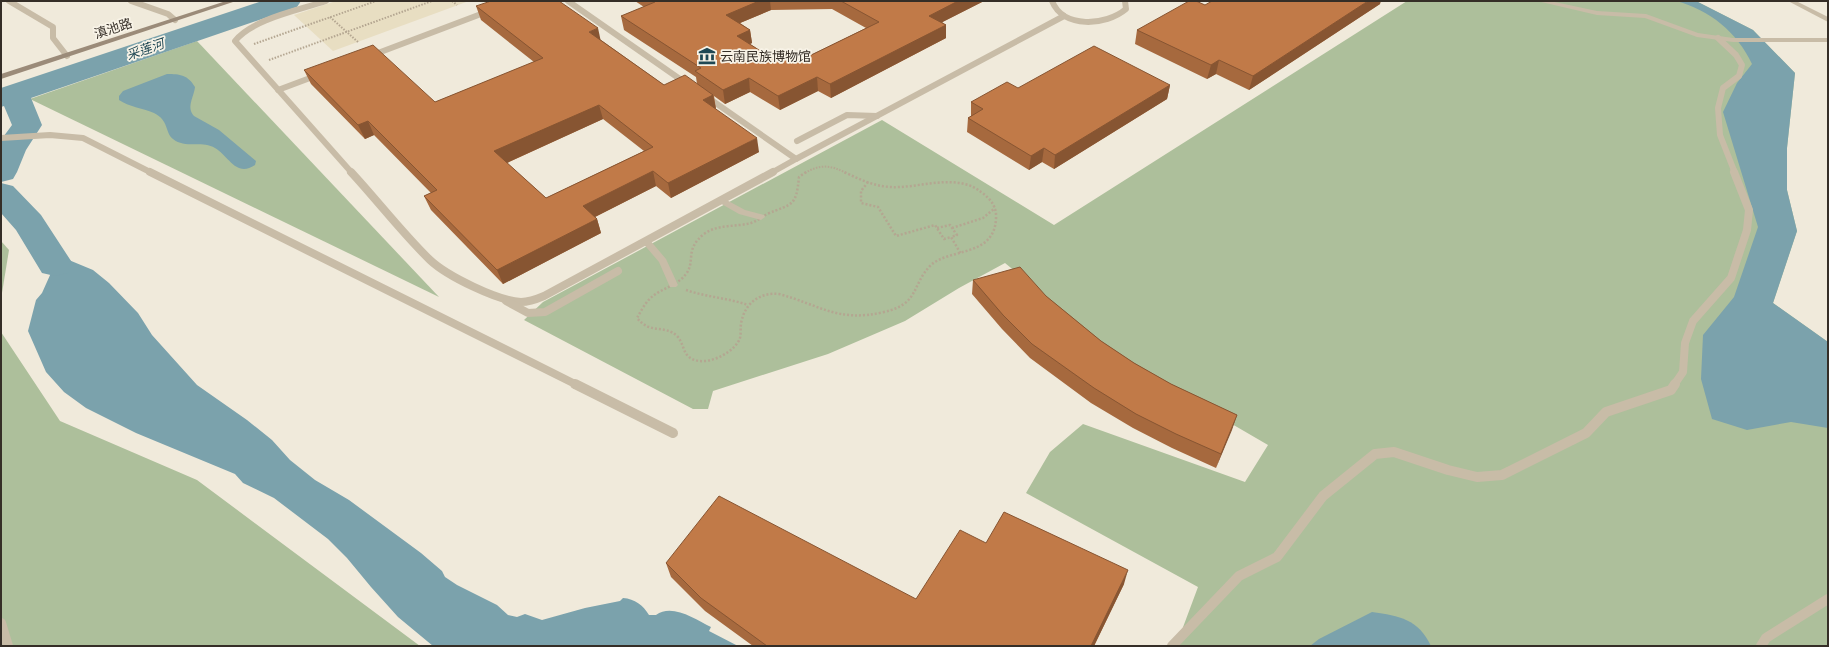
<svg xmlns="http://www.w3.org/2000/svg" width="1829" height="647" font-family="Mulish,'Noto Sans SC',sans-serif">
<rect width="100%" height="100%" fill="#f0eadb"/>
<g fill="#adbf9b">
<polygon points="1407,1 1696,1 1753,30 1795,73 1787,148 1787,190 1797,231 1773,303 1828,342 1828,646 1176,646 1198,587 1026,493 1050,452 1083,424 1245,482 1268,445 1127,363 1005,263 959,288 905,321 828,354 713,391 708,409 693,409 524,320 543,302 882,120 1054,225"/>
<polygon points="197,41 439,297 30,99"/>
<polygon points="1,241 9,250 1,299"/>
<polygon points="1,332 60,421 197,480 420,646 1,646"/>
</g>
<polygon fill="#e8dec2" points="336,1 469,1 333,51 294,15"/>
<g fill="#7ba2ac">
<path d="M1676,1H1696L1753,30L1795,73L1787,148V190L1797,231L1773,303L1828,342V428L1791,422L1747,430L1712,419L1701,379L1703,335L1734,297L1758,227L1723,112L1737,83L1752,64C1737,32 1710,10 1676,1Z"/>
<path d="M167,74C180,74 188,75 195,87C194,97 186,107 194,116L219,130L256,161L255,165C236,178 229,156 215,148C202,140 185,149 173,139C165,133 169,120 154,113C142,108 129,107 119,100V96L123,91Z"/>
<path d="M64,258L93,270L109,283L138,313L152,335L197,385L247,420L272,440L290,460L315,480L349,500L421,553L442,571L445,577L457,585L497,605L508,615L517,617L525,614L542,620L585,608L620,601L623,598C635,599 643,605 649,615H656C672,603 695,619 711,627L709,631L738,646H433L398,617L371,587L347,558L328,539L274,498L243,483L235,474L136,433L86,408L64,392L46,372L28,331L36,300L42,293L55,264Z"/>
<path d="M1372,612C1400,616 1418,619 1431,646H1310L1319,639Z"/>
</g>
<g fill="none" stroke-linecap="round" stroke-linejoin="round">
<g fill="#7ba2ac" fill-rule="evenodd">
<polygon points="262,1 301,1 297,7 31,98 42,125 26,150 17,172 13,179 1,182 1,140 12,125 4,106 1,107 1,88"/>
<polygon points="1,183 13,186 41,215 73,264 68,273 55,276 42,273 16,230 1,213"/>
</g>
<g stroke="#b4a691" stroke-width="2" stroke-dasharray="1.5 1.5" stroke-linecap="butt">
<polyline points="452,1 457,5"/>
<polyline points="330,17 358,42"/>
<polyline points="254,44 376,1"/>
<polyline points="269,60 432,1"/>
<path d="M805,173C820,164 831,165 846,173"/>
</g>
<g stroke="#b4a691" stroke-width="2.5" stroke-dasharray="2 2" stroke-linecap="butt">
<path d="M806,172L799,177C796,207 793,203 767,214C762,217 757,221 751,223C737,227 717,224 704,234C684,250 696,261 686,274C678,285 663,288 653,296C646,301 641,311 637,318C651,335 664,324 677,336C683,342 683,352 689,357C703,368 730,355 738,342C742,337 740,330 741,324C744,304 759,292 779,294C820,305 838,323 884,312C920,304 911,285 931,265C950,248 994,257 996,219C997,207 991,199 981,192C956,172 918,189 890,187C873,186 859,179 844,172"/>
<polyline points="868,182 861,191 861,203 878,207 896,236 935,225 944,239 951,237 961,254"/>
<polyline points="937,228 950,225 957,235 951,237"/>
<polyline points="952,228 983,218 995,208"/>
<path d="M686,290C706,297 728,298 748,305"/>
</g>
<g stroke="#c8bca7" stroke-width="6">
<polyline points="9,1 53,27 53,38 67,56"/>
<polyline points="131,1 168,14 175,20"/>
<path d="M326,1C300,10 252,19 235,41L352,173"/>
<polyline points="568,1 687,84"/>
<path d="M1052,1C1063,29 1106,26 1126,9L1125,1"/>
<polyline points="1718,38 1736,55 1742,65 1739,76 1723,88 1718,108 1720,135 1735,173"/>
<polyline points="370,56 489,11"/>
<polyline points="278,90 318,75"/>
<polyline points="707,97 796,159 1064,16"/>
<polyline points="1,138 50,135 83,138 152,173"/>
<polyline points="797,141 847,115 877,116"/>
<polyline points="771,173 796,159"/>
</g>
<g stroke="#c8bca7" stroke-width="8">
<polyline points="150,172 577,385"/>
<path d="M351,172C377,200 403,234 430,260C447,276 498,301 521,302C529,302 537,299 544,296L773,172"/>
<polyline points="506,301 528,313 545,312 618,271"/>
<polyline points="1674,385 1683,372 1685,343 1693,321 1731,278 1747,230 1749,210 1734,172"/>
</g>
<g stroke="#c8bca7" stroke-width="10">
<polyline points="575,384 673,433"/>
<polyline points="1,623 8,646"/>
<polyline points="1172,646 1239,576 1277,557 1323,496 1375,454 1394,452 1448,470 1477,477 1502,475 1586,433 1606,412 1671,390 1675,384"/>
<polyline points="1761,646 1766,638 1828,599"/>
</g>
<g fill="#c8bca7" fill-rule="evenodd">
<polygon points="721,197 745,210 764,215 765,217 761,220 739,214 718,202 717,200 718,198"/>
<polygon points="646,238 649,239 666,259 678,285 676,287 670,287 659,262 641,241"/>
</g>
<g fill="#c8bca7" fill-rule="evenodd">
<polygon points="1537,1 1550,1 1597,11 1646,14 1698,33 1733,38 1828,38 1828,42 1733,42 1697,37 1645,18 1597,15"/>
<polygon points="1788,1 1796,1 1828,17 1828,22"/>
</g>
<polygon fill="#9b8b79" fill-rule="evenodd" points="226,1 236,1 1,79 1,74"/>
</g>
<g fill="#a6693e" fill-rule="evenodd">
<path d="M635,1H984L942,22L946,25V38L831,98L818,91L780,110L750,92L725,104L714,96L716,109L759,152L671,198L656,186L595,217L597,219L601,233L503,284L431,210L424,196L431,193L374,135L365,139L311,84L304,70L435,102L534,62L481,20L476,6L601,40L664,85L697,84L696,77L624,30L621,16L644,7ZM832,9L866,28L805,58L773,59L750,44L752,43L750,30L740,23L771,10ZM603,119L644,151L546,198L507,163Z"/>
<polygon points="1380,4 1249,90 1216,74 1207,79 1135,44 1137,30 1205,5"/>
<polygon points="1170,85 1167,99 1054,169 1042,162 1029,170 967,132 968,118 971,116 971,102 1018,88"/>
<polygon points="973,280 1046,296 1101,341 1134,363 1171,384 1237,415 1216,468 1172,448 1133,428 1091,403 1030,358 1002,329 972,294"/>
<polygon points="986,543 1124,584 1094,646 753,646 705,611 671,577 666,563 916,599"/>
</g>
<g fill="#875532">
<polygon points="759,1 770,1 771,10 728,28 726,15"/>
<polygon points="958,1 984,1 929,29 929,16"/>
<polygon points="1368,1 1381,1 1380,4 1249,90 1253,76"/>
<polygon points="946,25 946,38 831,98 830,84"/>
<polygon points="598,28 601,42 589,32"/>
<polygon points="750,30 752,43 739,49 737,36"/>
<polygon points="1219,60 1216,74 1207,79 1211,65"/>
<polygon points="817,77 818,91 780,110 778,96"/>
<polygon points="749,78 750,92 725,104 723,90"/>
<polygon points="1170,85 1167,99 1054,169 1055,155"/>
<polygon points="713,95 716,109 703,100"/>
<polygon points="599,105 603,119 500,166 494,151"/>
<polygon points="368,121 374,135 365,139 358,125"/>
<polygon points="757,138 759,152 671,198 668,183"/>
<polygon points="1044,148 1042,162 1029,170 1031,156"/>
<polygon points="653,171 656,186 587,221 583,206"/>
<polygon points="597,219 601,233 503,284 497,270"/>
<polygon points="1237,415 1232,430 1216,468 1221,454"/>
<polygon points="1128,570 1124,584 1094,646 1091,646"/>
</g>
<g fill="#c17a48" stroke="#875532" fill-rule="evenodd">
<path d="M491,1H559L598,28L589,32L664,85L685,75L713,95L703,100L757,138L668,183L653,171L583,206L597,219L497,270L424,196L437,190L368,121L358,125L304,70L373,45L435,102L543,58L476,6ZM599,105L653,147L546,198L494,151Z"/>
<polygon points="654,1 759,1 726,15 750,30 737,36 773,59 791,50 805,58 879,22 841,1 958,1 929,16 946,25 830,84 817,77 778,96 749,78 723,90 695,71 701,68 621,16 655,2"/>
<polygon points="1189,1 1196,1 1205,5 1212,1 1368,1 1253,76 1219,60 1211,65 1137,30"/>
<polygon points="1094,46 1170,85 1055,155 1044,148 1031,156 968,118 983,109 971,102 1007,82 1018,88"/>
<polygon points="1020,267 1046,296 1101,341 1134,363 1171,384 1237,415 1221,454 1176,434 1136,414 1094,388 1032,344 1003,315 973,280"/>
<polygon points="719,496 916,599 960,530 986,543 1004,512 1128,570 1091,646 767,646 701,598 666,563"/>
</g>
<defs>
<g id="museum-bare" transform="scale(1.38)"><path d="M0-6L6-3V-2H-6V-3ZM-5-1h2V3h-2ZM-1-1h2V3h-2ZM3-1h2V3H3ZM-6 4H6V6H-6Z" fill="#1f4854" stroke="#f8f3e7" stroke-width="2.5" paint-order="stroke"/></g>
</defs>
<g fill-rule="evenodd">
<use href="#museum-bare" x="707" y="56"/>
</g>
<g text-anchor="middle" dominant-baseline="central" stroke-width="3.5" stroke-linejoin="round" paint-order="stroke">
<g font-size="13" fill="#352e27" stroke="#f8f3e7">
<text transform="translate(113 28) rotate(-18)">滇池路</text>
</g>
<g font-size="13" font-style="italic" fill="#1f4854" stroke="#f8f3e7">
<text transform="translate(145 49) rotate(-19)">采莲河</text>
</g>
<g font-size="13" fill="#352e27" stroke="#f8f3e7" text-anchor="start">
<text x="720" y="56">云南民族博物馆</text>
</g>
</g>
<rect width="1829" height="647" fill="none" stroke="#352e27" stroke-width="4"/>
</svg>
